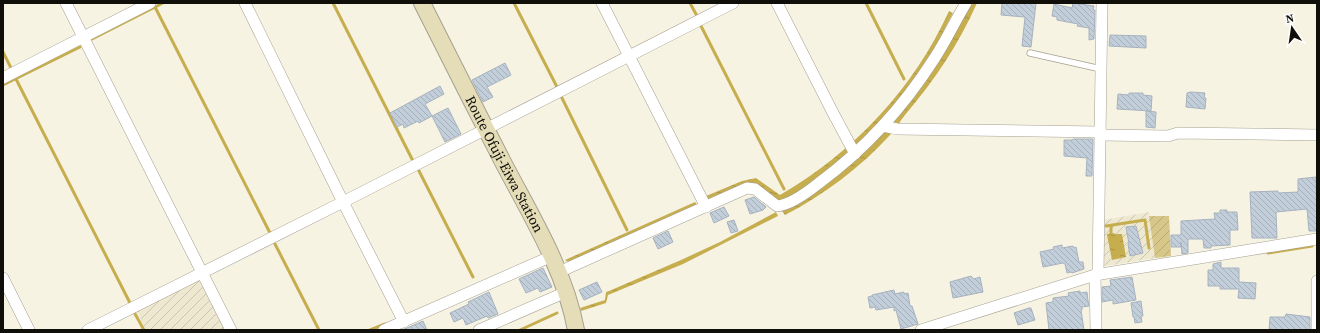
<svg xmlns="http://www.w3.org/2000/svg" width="1320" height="333" font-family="'Source Serif 4',serif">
<defs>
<pattern id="industrial-furrows" width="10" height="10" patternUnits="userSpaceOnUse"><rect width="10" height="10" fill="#eee8d1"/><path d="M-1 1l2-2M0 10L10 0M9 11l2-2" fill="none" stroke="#cbc6b2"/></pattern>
<pattern id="garden-furrows" width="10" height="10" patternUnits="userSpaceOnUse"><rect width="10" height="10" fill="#d7c789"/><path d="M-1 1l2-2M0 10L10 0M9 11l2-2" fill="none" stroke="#b7aa75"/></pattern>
<pattern id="water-ripples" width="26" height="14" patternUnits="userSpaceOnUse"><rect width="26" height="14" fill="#c6ae4f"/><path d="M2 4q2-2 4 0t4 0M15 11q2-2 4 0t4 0" fill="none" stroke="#a99443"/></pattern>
<pattern id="building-back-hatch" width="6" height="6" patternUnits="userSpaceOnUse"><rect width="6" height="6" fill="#c2ceda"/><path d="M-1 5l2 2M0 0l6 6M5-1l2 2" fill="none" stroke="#a6b0ba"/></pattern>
</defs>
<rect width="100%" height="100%" fill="#f7f3e3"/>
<g fill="url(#industrial-furrows)">
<polygon points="1149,212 1155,258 1105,266 1103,264 1104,220"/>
<polygon points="198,278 225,330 146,330 136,309"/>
</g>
<polygon fill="url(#garden-furrows)" points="1149,216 1169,216 1171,256 1155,258"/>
<g fill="url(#water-ripples)">
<path d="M970,3H977C959,44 934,81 905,115C900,121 896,129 890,135C861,167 824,195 785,215L782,211L865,151Z"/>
<path d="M949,11L953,13L937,44L910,85L887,113L858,145L808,186L780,202L758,186L709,201L706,196L742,181L756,178L780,195C854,152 914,88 949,11Z"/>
<polygon points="695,202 698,206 570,263 565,260"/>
<polygon points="776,212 778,216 683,264 608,295 606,303 581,311 580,308 605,300 606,292 609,291 681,260 720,242"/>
<polygon points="1114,233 1115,234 1122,234 1126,257 1112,260 1107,235 1108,234"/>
</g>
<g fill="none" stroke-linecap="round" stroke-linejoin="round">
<g stroke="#c6ae4f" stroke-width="3">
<polyline points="333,3 413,161"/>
<polyline points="514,3 557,87"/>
<polyline points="690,3 697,16"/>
<polyline points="866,3 904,79"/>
<polyline points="155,7 270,233"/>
<polyline points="701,26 784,189"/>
<polyline points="92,39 163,3"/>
<polyline points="3,52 11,68"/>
<polyline points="16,79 130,303"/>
<polyline points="3,85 80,47"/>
<polyline points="561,96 627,230"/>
<polyline points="418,169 473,277"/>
<polyline points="1106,226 1145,220 1149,248"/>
<polyline points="1111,226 1111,233"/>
<polyline points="275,244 319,330"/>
<polyline points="1268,253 1312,246"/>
<polyline points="134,312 144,330"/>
<polyline points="370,330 385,324"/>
<polyline points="520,330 557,313"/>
</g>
</g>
<g fill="url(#building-back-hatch)" stroke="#a6b2be">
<polygon points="1002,3 1036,3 1031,47 1022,46 1025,17 1001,15"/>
<polygon points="1073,3 1094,6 1093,10 1095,10 1094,39 1089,40 1089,28 1077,26 1078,24 1057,20 1057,17 1052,16 1054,4 1072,8"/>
<polygon points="1110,35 1146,36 1146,48 1109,46"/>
<polygon points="505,63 511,75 487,87 493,97 483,102 472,80"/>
<polygon points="440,86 444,94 425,104 432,116 419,123 418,121 404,128 403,124 397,127 390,113"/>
<polygon points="1191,92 1205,93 1204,98 1206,98 1205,109 1186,107 1187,93"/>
<polygon points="1129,93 1143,93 1143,95 1152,96 1151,111 1117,109 1118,94 1129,95"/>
<polygon points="448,108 461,134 445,142 432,116"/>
<polygon points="1146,111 1156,112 1155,128 1146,127"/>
<polygon points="1073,139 1093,139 1092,176 1086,176 1087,158 1064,156 1064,140 1073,140"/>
<polygon points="1316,177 1317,231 1309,231 1307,209 1276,212 1277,238 1252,238 1250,192 1278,191 1278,193 1298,192 1298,179"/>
<polygon points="754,197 766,207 763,210 750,214 745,200"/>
<polygon points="724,207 729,216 714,223 710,213"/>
<polygon points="1220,210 1227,210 1227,212 1237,212 1238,230 1230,230 1230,245 1211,246 1211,248 1204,248 1203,239 1188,239 1188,253 1182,254 1181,242 1181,247 1171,247 1171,235 1181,235 1181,221 1215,219 1214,213 1220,213"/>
<polygon points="734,220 738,231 731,233 727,222"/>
<polygon points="1136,226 1143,253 1130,256 1128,244 1129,244 1126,227"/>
<polygon points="668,231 673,242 658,249 653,238"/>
<polygon points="1062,245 1062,248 1073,246 1074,248 1076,247 1079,262 1083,262 1084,269 1072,273 1071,272 1067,273 1065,264 1063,263 1043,267 1040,252 1054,249 1053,247"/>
<polygon points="1221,262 1221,268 1239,268 1239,282 1256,283 1255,299 1238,298 1239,289 1220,289 1220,286 1208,286 1208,270 1213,270 1213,264"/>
<polygon points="543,268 552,287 540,292 538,288 526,293 519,279"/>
<polygon points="971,276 974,279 980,277 983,292 953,298 950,282"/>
<polygon points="1132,277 1136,300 1113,304 1113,300 1102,302 1102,287 1111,286 1110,280"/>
<polygon points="597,282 602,292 584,300 579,290"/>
<polygon points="894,290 895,294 904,292 904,294 908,293 910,306 912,306 918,324 901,329 896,310 894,311 894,307 876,310 875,307 870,308 868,297 872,296 872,295"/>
<polygon points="1080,291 1080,293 1087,292 1088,301 1089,306 1082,307 1082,310 1081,310 1084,330 1049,330 1046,303 1053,302 1053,298 1069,296 1068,293"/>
<polygon points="489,292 498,314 488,318 487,316 466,325 463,318 454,322 450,313 469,304 468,302"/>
<polygon points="1141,301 1143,316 1141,316 1142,322 1135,323 1134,317 1133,317 1131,303"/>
<polygon points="1029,308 1031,308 1035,320 1018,325 1014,313"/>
<polygon points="1286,314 1310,317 1310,330 1269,330 1270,317 1285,317"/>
<polygon points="423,321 427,330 401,330 407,328"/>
</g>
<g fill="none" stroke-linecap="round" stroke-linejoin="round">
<g stroke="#a4a091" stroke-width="7">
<polyline id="lane" points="1030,53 1101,69"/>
</g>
<g stroke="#a4a091" stroke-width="12">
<g id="street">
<polyline points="66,3 231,330"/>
<polyline points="245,3 343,202 404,322"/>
<polyline points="602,3 706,207"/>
<polyline points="777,3 832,111 855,154"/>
<polyline points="3,78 150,3"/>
<polyline points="883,126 897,129 1101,132"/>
<polyline points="1101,135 1168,136 1178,133 1317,135"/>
<path d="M559,272L747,188L755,189L777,206C790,205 809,191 819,183C865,149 904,106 934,59C946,41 955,21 966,3"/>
<polyline points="1098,274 1102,3"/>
<polyline points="1095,275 1096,330"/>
<polyline points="3,278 29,330"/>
<polyline points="88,330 343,202 733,3"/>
<polyline points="384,330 552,256"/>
<polyline points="479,330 566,292"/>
<polyline points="921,330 1095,275 1317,239"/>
<polyline points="1317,330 1317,281"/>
</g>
</g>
<g stroke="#a4a091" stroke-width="18">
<g id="secondary">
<path id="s1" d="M422,3C449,57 477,112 505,166C533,219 565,271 576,330"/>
</g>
</g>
<use href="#lane" stroke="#fff" stroke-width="5.5"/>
<use href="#street" stroke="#fff" stroke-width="11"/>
<use href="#secondary" stroke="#e5ddb7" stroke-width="16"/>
</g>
<g text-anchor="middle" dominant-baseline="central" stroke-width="3" stroke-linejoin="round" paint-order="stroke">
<g font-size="14" fill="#0f0e08" stroke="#fff">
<text stroke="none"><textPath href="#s1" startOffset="181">Route Ofuji-Eiwa Station</textPath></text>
</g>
</g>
<rect width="1320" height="333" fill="none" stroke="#0f0e08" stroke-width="8"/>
<g transform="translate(1292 28) rotate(347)" stroke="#ffffff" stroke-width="3" paint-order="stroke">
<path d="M0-3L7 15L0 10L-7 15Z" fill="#0f0e08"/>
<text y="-6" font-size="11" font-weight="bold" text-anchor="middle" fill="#0f0e08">N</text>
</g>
</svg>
